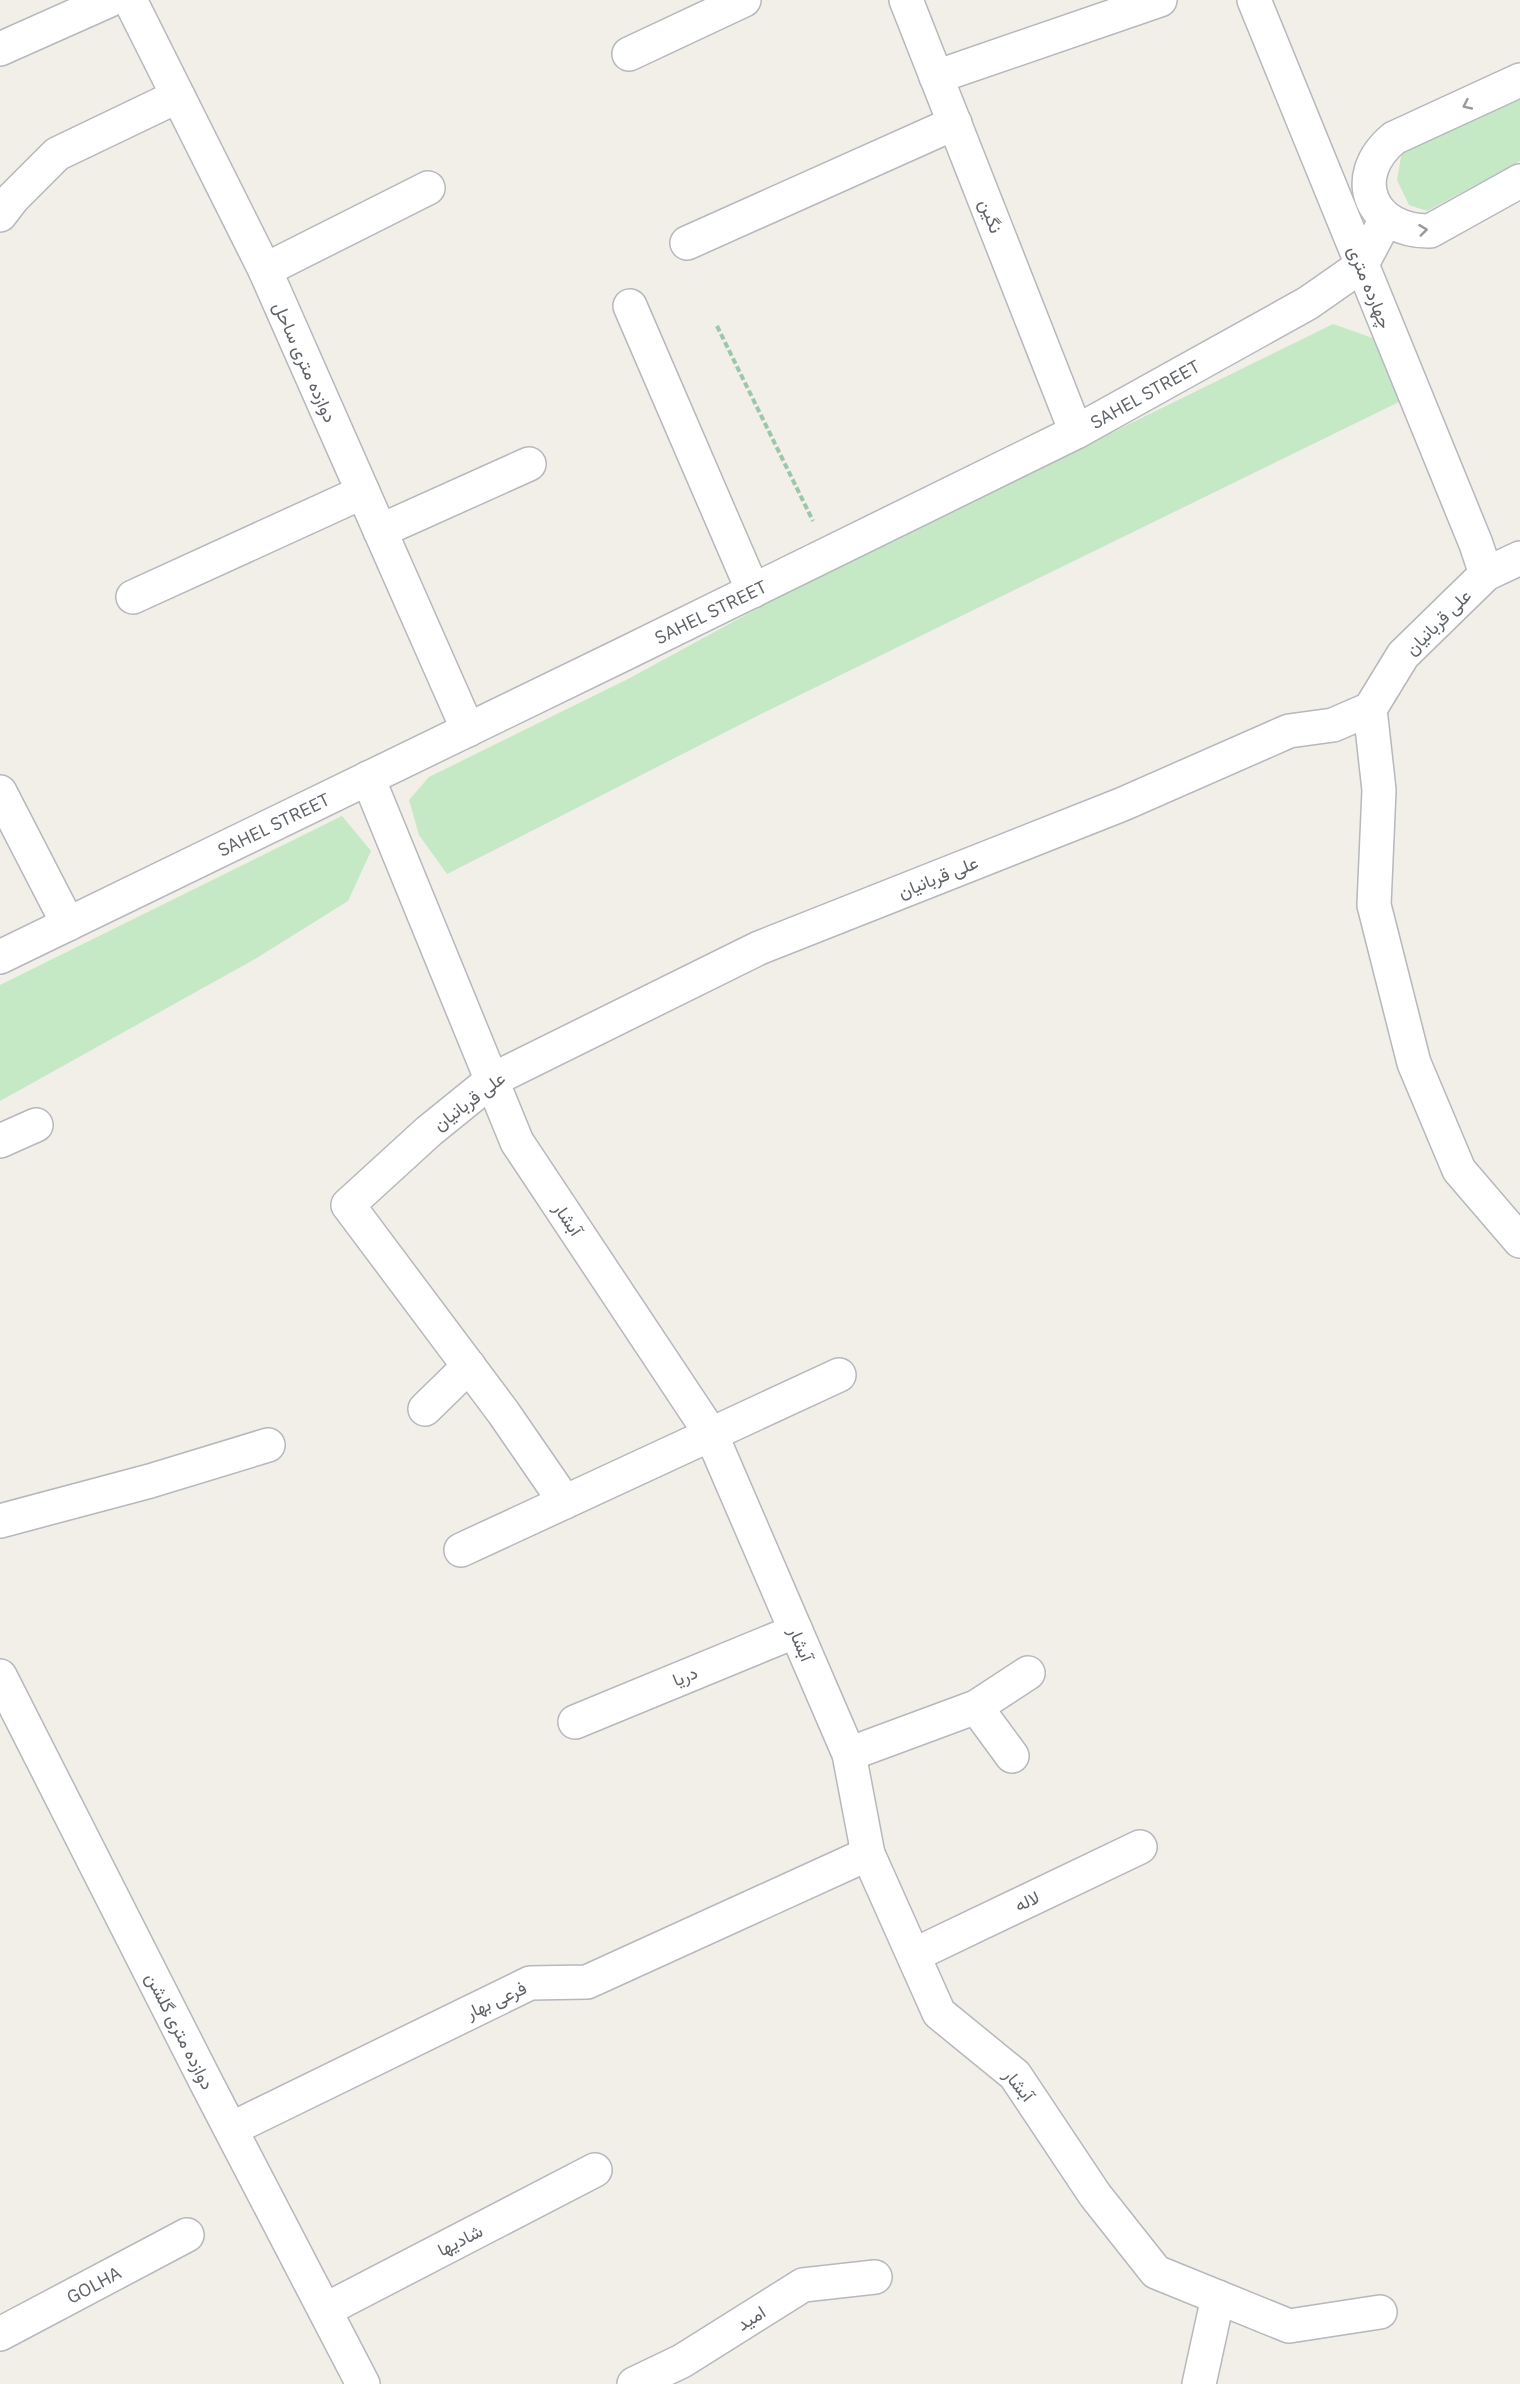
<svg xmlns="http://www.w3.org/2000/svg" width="1520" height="2384" font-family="'IBM Plex Sans',Vazirmatn,sans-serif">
<rect width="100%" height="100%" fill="#f1efe8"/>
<g fill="#c5e8c5">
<polygon points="1520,96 1520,161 1427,211 1409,205 1397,180 1402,151"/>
<polygon points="1333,324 1384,342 1407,398 761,714 447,874 419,835 409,800 429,777 628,679 801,585"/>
<polygon points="342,816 371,851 348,901 255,959 0,1101 0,985"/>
</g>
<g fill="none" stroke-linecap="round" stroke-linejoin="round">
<g stroke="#b5b8bc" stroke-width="36">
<g id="minor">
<polyline points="130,0 265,270 468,730"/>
<polyline points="906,0 1076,432"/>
<polyline points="1254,0 1476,544 1486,574"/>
<polyline points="0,49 110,0"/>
<polyline points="629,54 744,0"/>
<polyline points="936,77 1160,0"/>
<path d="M1520,80L1394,138C1347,177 1371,232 1430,231L1520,181"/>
<polyline points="0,215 13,198 57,154 178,96"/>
<polyline points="687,243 955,123"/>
<polyline points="265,270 428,188"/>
<polyline points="630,306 753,591"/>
<polyline points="380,531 529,464"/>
<polyline points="133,597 363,492"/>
<polyline points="1370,709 1379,790 1374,905 1414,1063 1459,1170 1520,1241"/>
<polyline points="368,778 517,1142 711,1434 849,1754 868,1854 939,2013 1015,2075 1095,2195 1156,2272 1289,2326 1380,2312"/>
<polyline points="0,792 68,924"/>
<path id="s1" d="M0,957L626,653L1076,432L1308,303L1361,266L1386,219"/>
<polyline points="0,1141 36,1125"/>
<polyline points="425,1409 469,1366"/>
<polyline points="565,1502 503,1412 348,1205 429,1131 492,1080 759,948 1123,804 1289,731 1333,725 1370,709 1403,655 1486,574 1520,558"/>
<polyline points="0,1521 150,1481 268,1445"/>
<polyline points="461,1550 839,1375"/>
<polyline points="0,1676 206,2082 363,2384"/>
<polyline points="976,1707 1012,1756"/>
<polyline points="575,1722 796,1631"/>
<polyline points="849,1754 976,1707 1028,1673"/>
<polyline points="914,1955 1140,1847"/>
<polyline points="231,2129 530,1983 587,1982 868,1854"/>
<polyline points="325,2310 595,2170"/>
<path id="s2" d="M0,2334L187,2235"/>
<polyline points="634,2384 682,2361 803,2285 875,2277"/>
<polyline points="1199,2384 1218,2297"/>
</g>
</g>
<polyline stroke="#9cc7a9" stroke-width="4" stroke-dasharray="6 3" stroke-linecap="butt" points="717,326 813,521"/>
<use href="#minor" stroke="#fff" stroke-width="33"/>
</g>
<defs><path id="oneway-chevron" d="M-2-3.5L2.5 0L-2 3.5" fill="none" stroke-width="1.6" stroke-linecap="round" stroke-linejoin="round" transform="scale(1.5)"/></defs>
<g stroke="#979a9d">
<use href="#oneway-chevron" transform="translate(1467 105) rotate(155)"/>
<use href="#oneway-chevron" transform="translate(1423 230) rotate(-7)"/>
</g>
<g text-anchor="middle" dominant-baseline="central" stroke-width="4.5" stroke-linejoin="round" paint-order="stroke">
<g font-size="18" fill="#5f6368" stroke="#fff">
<text transform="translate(991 216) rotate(69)">نگین</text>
<text transform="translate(1370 287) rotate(68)">چهارده متری</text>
<text transform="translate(305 362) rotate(66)">دوازده متری ساحل</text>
<text stroke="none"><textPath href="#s1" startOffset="1276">SAHEL STREET</textPath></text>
<text stroke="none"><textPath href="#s1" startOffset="790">SAHEL STREET</textPath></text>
<text transform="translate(1438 622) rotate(-45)">علی قربانیان</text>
<text stroke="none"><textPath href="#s1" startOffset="304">SAHEL STREET</textPath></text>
<text transform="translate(938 877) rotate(-22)">علی قربانیان</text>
<text transform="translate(469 1101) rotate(-37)">علی قربانیان</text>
<text transform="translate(568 1219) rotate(56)">آبشار</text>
<text transform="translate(801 1644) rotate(67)">آبشار</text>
<text transform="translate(685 1676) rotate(-22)">دریا</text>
<text transform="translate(1027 1901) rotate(-25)">لاله</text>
<text transform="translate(496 2000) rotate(-25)">فرعی بهار</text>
<text transform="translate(180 2031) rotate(63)">دوازده متری گلشن</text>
<text transform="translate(1019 2085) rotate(51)">آبشار</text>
<text transform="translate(460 2240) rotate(-27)">شادیها</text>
<text stroke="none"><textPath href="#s2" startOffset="106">GOLHA</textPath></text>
<text transform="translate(751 2318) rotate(-32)">امید</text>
</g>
</g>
</svg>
